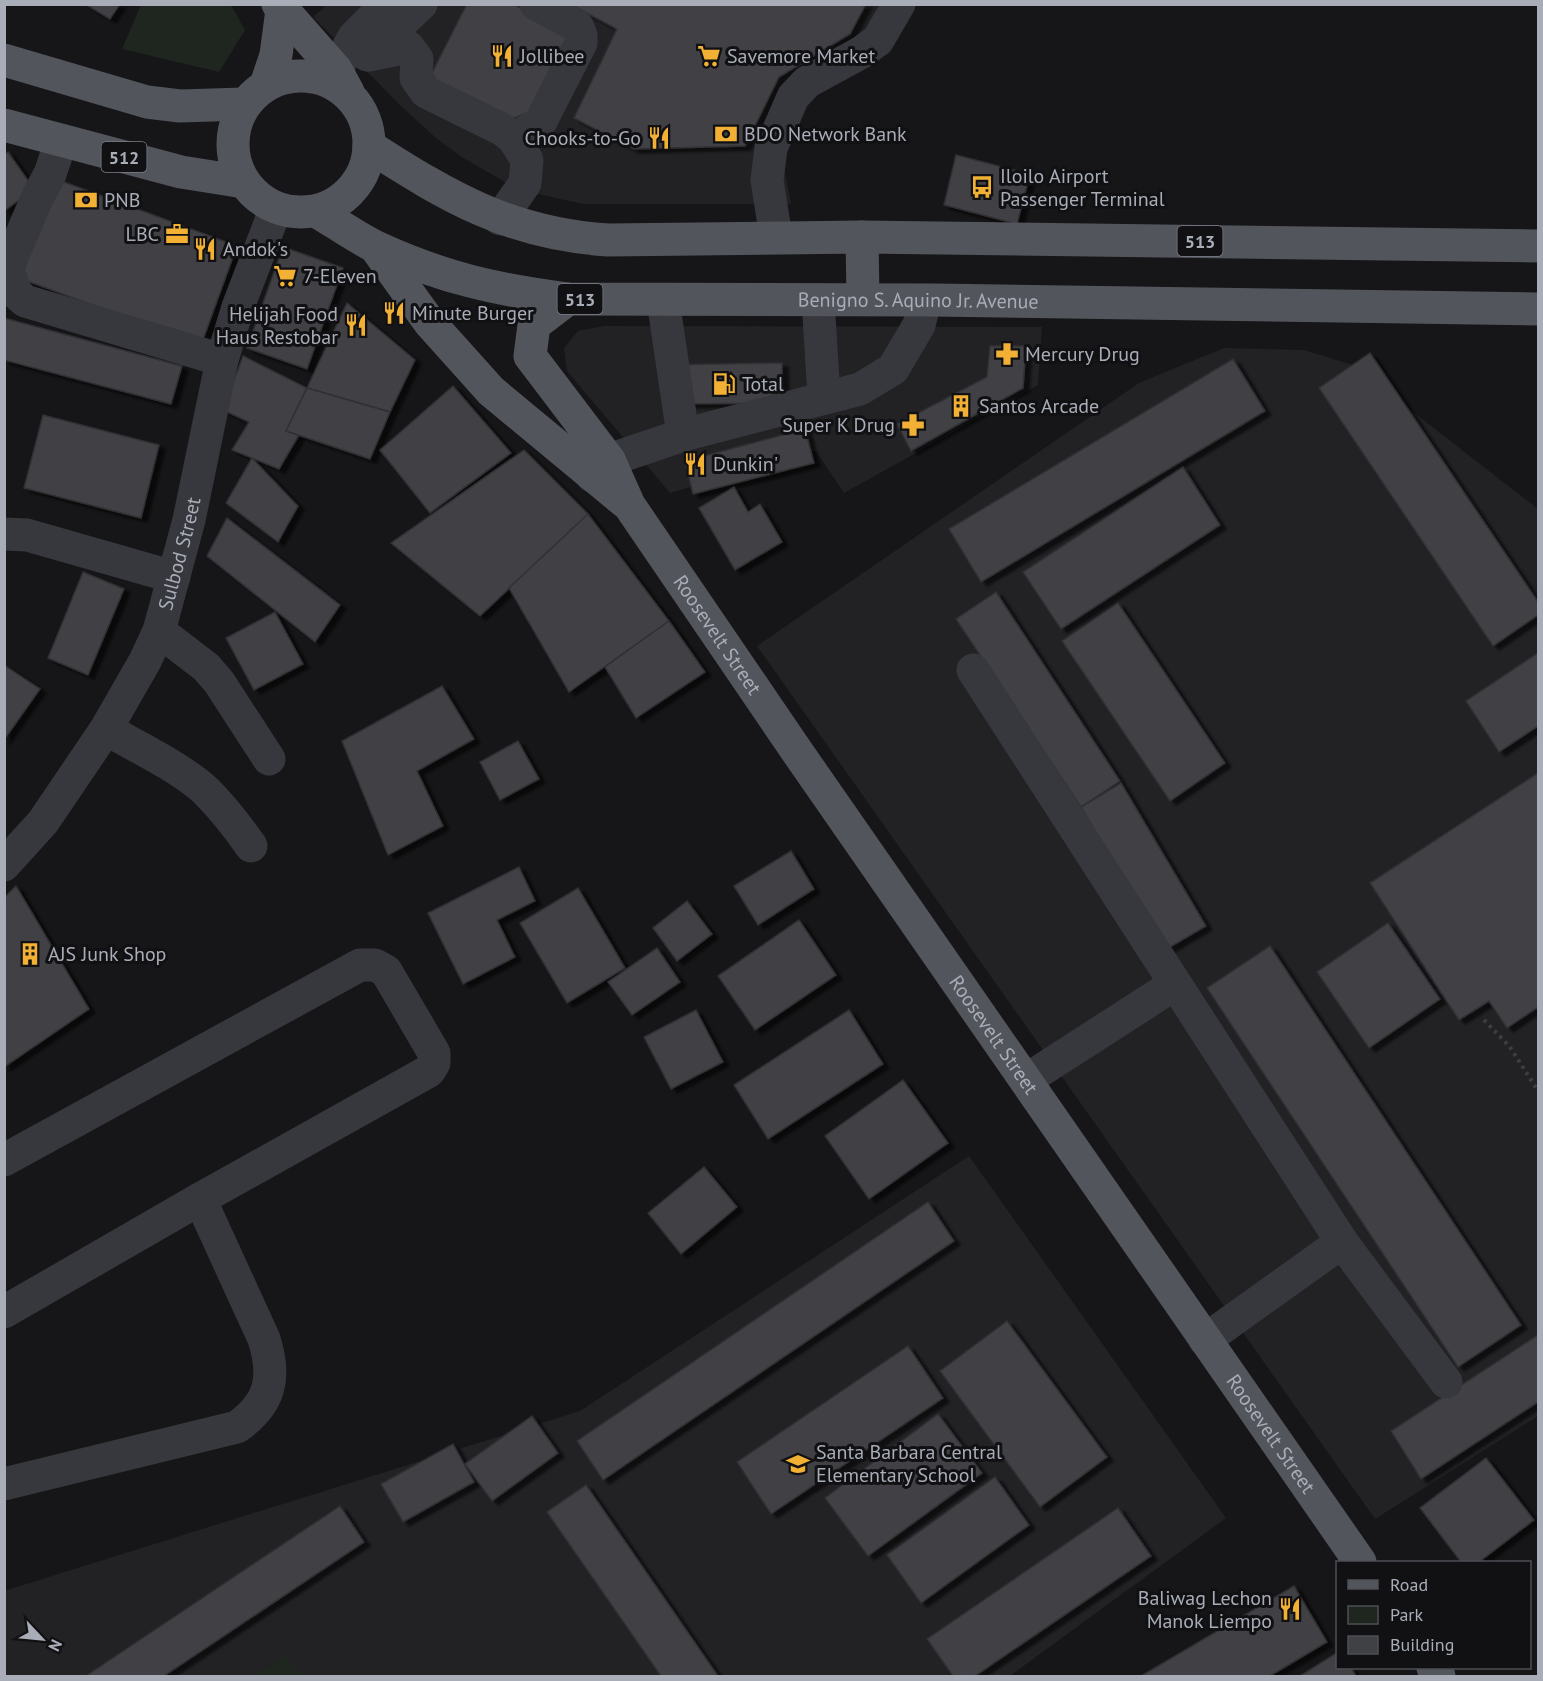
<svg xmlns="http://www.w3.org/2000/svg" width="1543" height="1681" font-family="'PT Sans',sans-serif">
<defs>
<filter id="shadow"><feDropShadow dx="6" dy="4" stdDeviation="1.5" flood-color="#0009"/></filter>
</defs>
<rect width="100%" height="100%" fill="#161618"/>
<g fill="#222225">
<polygon points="328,4 914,5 890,53 825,85 806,103 788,140 785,172 791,204 583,204 538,194 507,183 463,158 436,138 400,105 313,17"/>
<polygon points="604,326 1042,327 1038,385 844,493 816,451 670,493 567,371 564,348 578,331"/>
<polygon points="1224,348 1304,350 1353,365 1538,509 1538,1416 1375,1519 757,646 1139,383"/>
<polygon points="969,1156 1226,1518 1010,1676 5,1676 4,1591 580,1411"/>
</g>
<g fill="#1e261f">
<polygon points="141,5 231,5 245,30 219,72 122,49"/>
<polygon points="286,1655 301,1676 255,1676"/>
</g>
<g fill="#404145" stroke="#303034" stroke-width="1.5" filter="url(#shadow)">
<polygon points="85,4 120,4 110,19"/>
<polygon points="467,4 513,4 573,34 537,109 514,118 430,77"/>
<polygon points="570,4 866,4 850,34 779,77 745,146 634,149 574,118 617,29"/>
<polygon points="8,152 34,189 4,211 4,155"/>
<polygon points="956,155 1030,174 1017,224 944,205"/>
<polygon points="56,179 237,246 201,345 19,278"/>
<polygon points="283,247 343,268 307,369 247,348"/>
<polygon points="347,303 415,360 390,412 307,388"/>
<polygon points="4,318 182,366 171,404 4,360"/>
<polygon points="990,346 1026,346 1023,388 911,451 897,424 987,377"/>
<polygon points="1370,353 1538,602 1538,615 1493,646 1319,388"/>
<polygon points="243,356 307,388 286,431 299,435 279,469 232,450 249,422 223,410"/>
<polygon points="1233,359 1265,411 981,582 949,529"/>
<polygon points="782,363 783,403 665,404 666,365"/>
<polygon points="453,386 511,453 430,513 380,450"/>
<polygon points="307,388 390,412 370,459 286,431"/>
<polygon points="43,415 159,445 141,518 24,488"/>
<polygon points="805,429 814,463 693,494 685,461"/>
<polygon points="524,450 588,514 480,616 391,543"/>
<polygon points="252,458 298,506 278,542 226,503"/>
<polygon points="1183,467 1220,525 1061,629 1023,572"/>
<polygon points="734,487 748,512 760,504 782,542 735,570 699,508"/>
<polygon points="588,514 669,621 569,692 509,588"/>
<polygon points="227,518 340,605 315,642 207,556"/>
<polygon points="83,572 124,589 88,675 48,658"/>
<polygon points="996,592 1120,781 1081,807 956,619"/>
<polygon points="1118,603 1225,763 1170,801 1062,641"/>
<polygon points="275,612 303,664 254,690 226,638"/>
<polygon points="669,621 705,672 636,718 605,667"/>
<polygon points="1538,653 1538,726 1499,752 1466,701"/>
<polygon points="4,665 40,689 4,740"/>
<polygon points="442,686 474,739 417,771 443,826 388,855 342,741"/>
<polygon points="518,741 539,779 500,800 480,762"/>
<polygon points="1538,773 1538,1007 1507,1028 1489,1001 1459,1020 1370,883"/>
<polygon points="1121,783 1206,926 1165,950 1081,807"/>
<polygon points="791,851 814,889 758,925 734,886"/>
<polygon points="519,867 535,901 497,920 515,957 463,984 428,913"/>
<polygon points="16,886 89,1009 4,1067 4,898"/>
<polygon points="578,888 625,968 567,1003 520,923"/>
<polygon points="687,901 712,934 677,961 653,928"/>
<polygon points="799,920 836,975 755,1030 718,976"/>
<polygon points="1388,923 1440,999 1369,1048 1317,972"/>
<polygon points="1270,946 1521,1325 1458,1367 1207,988"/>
<polygon points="657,948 680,982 632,1015 608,982"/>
<polygon points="696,1010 723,1062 671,1089 644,1037"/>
<polygon points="849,1010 883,1064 768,1139 734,1085"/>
<polygon points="903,1080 948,1143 869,1199 825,1136"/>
<polygon points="704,1167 737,1207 681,1254 648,1213"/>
<polygon points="928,1202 954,1241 603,1480 577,1441"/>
<polygon points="1007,1321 1107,1457 1040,1507 940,1371"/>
<polygon points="1538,1335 1538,1402 1421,1479 1391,1431"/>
<polygon points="908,1346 943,1398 771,1514 737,1462"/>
<polygon points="938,1414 982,1473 868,1556 825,1498"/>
<polygon points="532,1416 558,1453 492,1501 465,1464"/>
<polygon points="453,1444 474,1482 403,1522 381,1484"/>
<polygon points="1486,1458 1534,1520 1479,1562 1461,1562 1420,1508"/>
<polygon points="995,1477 1029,1525 921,1603 887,1555"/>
<polygon points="586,1485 718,1676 661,1676 547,1512"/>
<polygon points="340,1506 364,1542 164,1676 86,1676"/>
<polygon points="1118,1508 1151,1556 975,1676 953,1676 927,1639"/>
<polygon points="1294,1586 1327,1642 1270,1676 1141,1676"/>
<polygon points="1338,1652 1338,1668 1351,1668 1356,1676 1300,1676"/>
</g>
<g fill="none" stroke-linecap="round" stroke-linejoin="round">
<polyline stroke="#3d3f44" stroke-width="4" stroke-dasharray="3 4.5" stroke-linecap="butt" points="1484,1020 1510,1047 1538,1091"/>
<g stroke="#37383d" stroke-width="33">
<polyline points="367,55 421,4"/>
<polyline points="369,55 408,47 417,59 416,78 426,92 503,130 514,139 527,160 525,183 500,219"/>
<polyline points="336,70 354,37 387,4"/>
<polyline points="514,139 540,123 581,43 581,35 577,26 536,4"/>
<polyline points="61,141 50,174 38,196 12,257 8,271 16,293 25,301 222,360"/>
<polyline points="776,237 767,180 771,148 793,97 807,82 862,52 878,40 899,4"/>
<polyline points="663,300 683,435"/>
<polyline points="818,300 824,397"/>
<polyline points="592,476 609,460 683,435 860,389 893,369 919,325 925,301"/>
<polyline points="4,534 27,535 174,577"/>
<polyline points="159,631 206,667 219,682 269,759"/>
<polyline points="973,670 1342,1242"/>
<path d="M106,729C137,747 180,767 206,791C223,808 237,826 251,846"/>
<path id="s1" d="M4,865L43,822L106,729L145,661L159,631L189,520L222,360L238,307L276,208"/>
<polyline points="1026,1080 1175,984"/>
<polyline points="4,1160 360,965 375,965 386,971 434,1053 434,1063 429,1071 200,1199 4,1312"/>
<polyline points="1205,1340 1342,1242 1446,1382"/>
<path d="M4,1484L237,1427C271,1403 276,1377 264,1339L200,1199"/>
</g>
<g stroke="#53555c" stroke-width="33">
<polyline points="278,4 336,70 348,92"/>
<polyline points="4,60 147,102 180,106 244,104"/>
<circle cx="301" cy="144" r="68"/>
<polyline points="266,85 276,55 282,10"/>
<polyline points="4,125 181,172 244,182"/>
<path d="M369,146C448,197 511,234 608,240L862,237L1538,246"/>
<path id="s2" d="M316,211C336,223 357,238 378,248C443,278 498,290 568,299L934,300L1538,309"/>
<polyline points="862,237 863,299"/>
<polyline points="376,248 430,323 491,391 625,502"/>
<path id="s3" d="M568,299L534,325L530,356L609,460L629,505L796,750L1360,1562"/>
<polyline points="1433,1668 1439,1676"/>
</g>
</g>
<defs>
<g id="restaurant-bare" transform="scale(1.8)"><path d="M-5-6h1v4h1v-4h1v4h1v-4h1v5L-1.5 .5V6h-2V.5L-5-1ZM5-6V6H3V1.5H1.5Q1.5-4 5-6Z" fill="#f2b134" stroke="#111113" stroke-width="2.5" paint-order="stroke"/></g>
<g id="supermarket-bare" transform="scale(1.8)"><path d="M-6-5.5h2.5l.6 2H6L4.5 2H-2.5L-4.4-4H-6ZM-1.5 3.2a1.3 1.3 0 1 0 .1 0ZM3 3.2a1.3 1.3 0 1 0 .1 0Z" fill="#f2b134" stroke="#111113" stroke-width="2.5" paint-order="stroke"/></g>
<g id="bank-bare" transform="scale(1.8)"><path d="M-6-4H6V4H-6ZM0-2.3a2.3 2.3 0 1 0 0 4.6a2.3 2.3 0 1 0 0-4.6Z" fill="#f2b134" stroke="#111113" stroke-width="2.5" paint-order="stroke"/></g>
<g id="bus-bare" transform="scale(1.8)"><path d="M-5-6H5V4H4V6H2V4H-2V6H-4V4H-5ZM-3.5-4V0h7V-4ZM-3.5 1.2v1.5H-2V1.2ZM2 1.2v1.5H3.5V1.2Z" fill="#f2b134" stroke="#111113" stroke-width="2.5" paint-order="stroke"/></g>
<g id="office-bare" transform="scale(1.8)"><path d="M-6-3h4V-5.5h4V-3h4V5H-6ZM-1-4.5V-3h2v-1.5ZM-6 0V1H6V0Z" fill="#f2b134" stroke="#111113" stroke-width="2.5" paint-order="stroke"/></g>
<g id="pharmacy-bare" transform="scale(1.8)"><path d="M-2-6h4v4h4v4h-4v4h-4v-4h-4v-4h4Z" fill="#f2b134" stroke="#111113" stroke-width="2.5" paint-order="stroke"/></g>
<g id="fuel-bare" transform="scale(1.8)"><path d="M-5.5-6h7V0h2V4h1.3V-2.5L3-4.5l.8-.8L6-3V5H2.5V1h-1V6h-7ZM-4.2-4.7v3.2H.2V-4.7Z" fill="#f2b134" stroke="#111113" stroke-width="2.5" paint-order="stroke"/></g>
<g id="building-bare" transform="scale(1.8)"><path d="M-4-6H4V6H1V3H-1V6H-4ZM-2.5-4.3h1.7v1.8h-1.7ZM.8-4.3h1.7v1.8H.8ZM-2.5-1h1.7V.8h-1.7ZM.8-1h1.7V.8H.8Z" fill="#f2b134" stroke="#111113" stroke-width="2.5" paint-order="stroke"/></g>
<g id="school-bare" transform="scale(1.8)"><path d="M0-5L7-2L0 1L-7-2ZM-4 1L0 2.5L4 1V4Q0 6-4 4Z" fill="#f2b134" stroke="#111113" stroke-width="2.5" paint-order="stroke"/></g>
</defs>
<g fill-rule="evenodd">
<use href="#restaurant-bare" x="502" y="56"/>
<use href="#supermarket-bare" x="709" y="56"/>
<use href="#bank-bare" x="726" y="134"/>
<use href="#restaurant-bare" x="659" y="138"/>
<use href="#bus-bare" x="982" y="187"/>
<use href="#bank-bare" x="86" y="200"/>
<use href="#office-bare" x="177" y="234"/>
<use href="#restaurant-bare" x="205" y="249"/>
<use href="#supermarket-bare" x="285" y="276"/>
<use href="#restaurant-bare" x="394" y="313"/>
<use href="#restaurant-bare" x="356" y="325"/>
<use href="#pharmacy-bare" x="1007" y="354"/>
<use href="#fuel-bare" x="724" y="384"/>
<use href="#building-bare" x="961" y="406"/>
<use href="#pharmacy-bare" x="913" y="425"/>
<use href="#restaurant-bare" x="695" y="464"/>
<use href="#building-bare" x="30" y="954"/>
<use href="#school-bare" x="798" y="1464"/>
<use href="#restaurant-bare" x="1290" y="1609"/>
</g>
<g text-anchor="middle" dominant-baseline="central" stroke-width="6" stroke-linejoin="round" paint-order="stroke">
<g fill="#111113" stroke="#7b7e86" stroke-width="1.5">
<rect x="101.5" y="142" width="45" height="30" rx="4.5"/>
<rect x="1177.5" y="226" width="45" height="30" rx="4.5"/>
<rect x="557.5" y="284" width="45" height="30" rx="4.5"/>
</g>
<g font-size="18" font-weight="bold" fill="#a8adb8">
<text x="124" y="157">512</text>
<text x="1200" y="241">513</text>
<text x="580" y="299">513</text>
</g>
<g font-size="20" fill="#a8adb8" stroke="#111113" text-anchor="start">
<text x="520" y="56">Jollibee</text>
<text x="727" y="56">Savemore Market</text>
<text x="744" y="134">BDO Network Bank</text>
<text x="641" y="138" text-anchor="end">Chooks-to-Go</text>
<text x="1000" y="176">Iloilo Airport<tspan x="1000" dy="23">Passenger Terminal</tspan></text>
<text x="104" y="200">PNB</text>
<text x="159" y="234" text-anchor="end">LBC</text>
<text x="223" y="249">Andok's</text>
<text x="303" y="276">7-Eleven</text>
<text x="412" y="313">Minute Burger</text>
<text x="338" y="314" text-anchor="end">Helijah Food<tspan x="338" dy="23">Haus Restobar</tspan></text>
<text x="1025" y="354">Mercury Drug</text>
<text x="742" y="384">Total</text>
<text x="979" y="406">Santos Arcade</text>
<text x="895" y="425" text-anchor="end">Super K Drug</text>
<text x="713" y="464">Dunkin'</text>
<text x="48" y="954">AJS Junk Shop</text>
<text x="816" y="1452">Santa Barbara Central<tspan x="816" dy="23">Elementary School</tspan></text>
<text x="1272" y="1598" text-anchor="end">Baliwag Lechon<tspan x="1272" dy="23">Manok Liempo</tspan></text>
</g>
<g font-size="20" fill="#a8adb8" stroke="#111113">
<text stroke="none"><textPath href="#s2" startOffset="620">Benigno S. Aquino Jr. Avenue</textPath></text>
<text stroke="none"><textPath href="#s1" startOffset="362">Sulbod Street</textPath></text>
<text stroke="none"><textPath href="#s3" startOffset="411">Roosevelt Street</textPath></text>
<text stroke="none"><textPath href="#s3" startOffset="897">Roosevelt Street</textPath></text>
<text stroke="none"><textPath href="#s3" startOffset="1383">Roosevelt Street</textPath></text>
</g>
</g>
<rect width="1543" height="1681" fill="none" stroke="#a8adb8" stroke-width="12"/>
<rect x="1336" y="1561" width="195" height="108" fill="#111113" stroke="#4d4f55" stroke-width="1.5"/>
<rect x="1348" y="1580" width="30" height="9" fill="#53555c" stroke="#4d4f55" stroke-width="1.5"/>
<text x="1390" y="1591" font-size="18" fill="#a8adb8">Road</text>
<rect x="1348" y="1606" width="30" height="18" fill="#1e261f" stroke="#4d4f55" stroke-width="1.5"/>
<text x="1390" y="1621" font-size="18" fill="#a8adb8">Park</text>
<rect x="1348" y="1636" width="30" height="18" fill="#404145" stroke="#4d4f55" stroke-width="1.5"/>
<text x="1390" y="1651" font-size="18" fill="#a8adb8">Building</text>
<g transform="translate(42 1639) rotate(116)" stroke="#111113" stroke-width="4.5" paint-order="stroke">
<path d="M0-4.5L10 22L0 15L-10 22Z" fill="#a8adb8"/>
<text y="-9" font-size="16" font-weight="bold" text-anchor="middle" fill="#a8adb8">N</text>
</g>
</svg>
